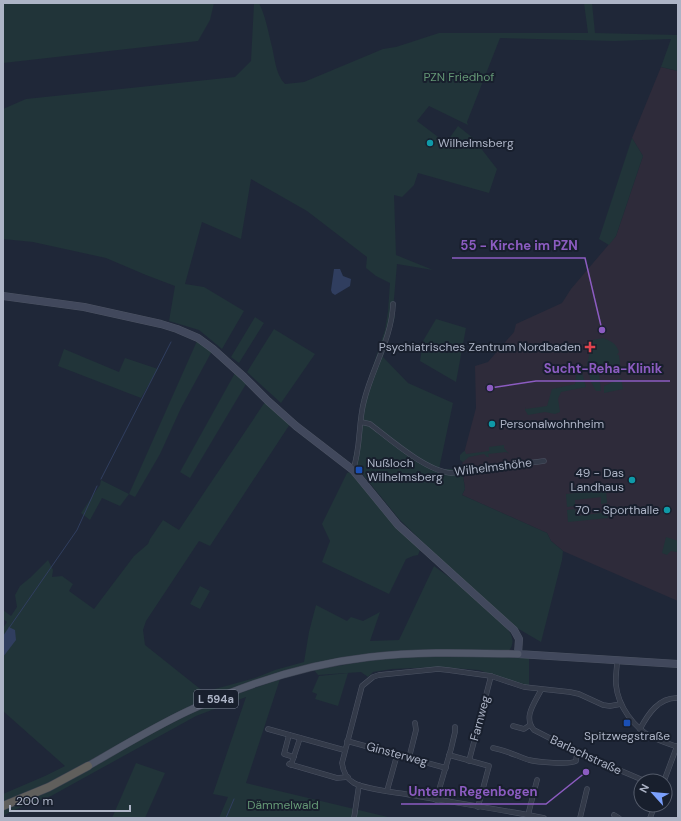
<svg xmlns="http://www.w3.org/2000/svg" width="681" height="821" font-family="'DM Sans',sans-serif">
<rect width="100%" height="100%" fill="#1f2738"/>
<polygon fill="#2e2b3a" points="661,67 678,71 678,601 563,551 551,541 547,533 462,495 465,489 462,469 463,457 476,408 475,366 488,362 514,332 516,324 562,303 571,289 616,236 643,156 632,138"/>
<g fill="#213439">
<polygon points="3,3 214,3 210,20 198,41 3,63"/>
<path d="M254,3H259C265,15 268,30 271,43C275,57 275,74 285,84L304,82L383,49L396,47L439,33H588L584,3H592L595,33L678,35V71L661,67L671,39L614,41L500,38L467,122L468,125L429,106L417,121L446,143L458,126L473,138L497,169L489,193L418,173L414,185L402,197L394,195L396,255L433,270L397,264L393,310L395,317L383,357L408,383L453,403L439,469H462L465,489L462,495L547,533L551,541L563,551L562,560L541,642L517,628L434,553L399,519L356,466L357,457L353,458L356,447L361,402L385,330L388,311L390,283L376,276L366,268L367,257L307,211L251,179L241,239L202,222L185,284L204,287L244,311L222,349L199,330L169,321L175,286L146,275L106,258L33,242L3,239V109L26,99L235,77L251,61Z"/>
<polygon points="632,138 643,156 616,236 609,245 599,239"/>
<polygon points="255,317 264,323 239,363 231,357"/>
<polygon points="436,319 466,328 456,382 420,361 423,341"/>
<polygon points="274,329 315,354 281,403 247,372"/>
<path d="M603,338C611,341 616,343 619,352L617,355H619L621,371L599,374L601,391H596L591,382L587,364L593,340Z"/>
<polygon points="197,341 212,351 181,408 160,454 135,497 129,494 120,506 102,498 90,520 81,513 100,485 101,480 129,494"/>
<polygon points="64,349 119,372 125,358 158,369 141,398 58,366"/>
<polygon points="578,364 581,365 583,376 586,387 561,392 558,399 560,412 555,414 545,412 528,415 525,410 526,407 526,409 547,406 552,389 575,384"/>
<polygon points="235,373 246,384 190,478 180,472"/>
<polygon points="621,378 623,389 604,393 604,386"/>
<path d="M265,402L290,424L210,546L199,541L146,621L143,630L145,645L204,692L255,678L275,670L304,662L309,632L316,605L347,621L351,617L363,621L380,612L370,641L399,640L434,566L468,591L487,611H489C500,622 522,636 508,652L378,654L260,680L90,762L31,792L3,803V794L45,776L65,766L3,711V628L7,622L3,619V610L11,616L17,607L15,595L20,586L31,577L48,560L53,570L52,577L62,576L73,584L69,591L94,609L134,556L148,544L150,539L163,520L179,530Z"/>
<polygon points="504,445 504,448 509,454 506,452 488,454 489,457 487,457 484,454 469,457 463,462 460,460 460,455 463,452 465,451 466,454 489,451 489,447"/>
<polygon points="350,472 363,486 384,514 420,550 418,555 413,556 406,559 389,594 322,562 330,541 322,524 347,473"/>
<polygon points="606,490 607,503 601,504 601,497 575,500 575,506 567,507 566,494"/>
<polygon points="607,506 608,518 568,522 567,510 575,509 576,516 602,513 602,507"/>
<polygon points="666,537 678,541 677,552 671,551 667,555 662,553"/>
<polygon points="200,586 210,591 200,609 190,604"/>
<polygon points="463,655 529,658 529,686 510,681 479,670 440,667 392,669 373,672 368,677 361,672 318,675 314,670 373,660 398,657"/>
<polygon points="348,673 338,706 315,699 317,694 312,692 319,676"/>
<polygon points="280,679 246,783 392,818 219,818 228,797 213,794 246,697 196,716 51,796 14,810 3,816 3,809 188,715 218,701"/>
<polygon points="136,763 165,773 145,818 112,818"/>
</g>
<g fill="#303e5f">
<polygon points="334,269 340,269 343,276 351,279 350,286 335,295 332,293 331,290"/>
<polygon points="9,627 15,630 16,640 3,657 3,636"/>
</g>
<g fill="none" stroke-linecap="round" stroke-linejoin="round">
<g stroke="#303e5f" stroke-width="1">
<polyline points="101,479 171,342"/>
<polyline points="9,628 77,530 97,486"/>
<polyline points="226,818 234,799"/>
</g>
<g stroke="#4d5464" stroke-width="5.5">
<g id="minor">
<path d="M361,422L370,424C391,440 426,471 451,473L544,461"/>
<path d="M353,470C361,448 358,423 364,401C372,368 392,338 393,304"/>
<path d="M617,661C617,669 615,678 616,685C618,706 634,728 652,737C660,741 669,744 678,747"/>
<path d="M541,690C534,704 523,717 534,730L577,752L645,781"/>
<polyline points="513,726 524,729 530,725"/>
<polyline points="268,729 344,750"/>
<path d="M640,729C648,714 659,697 678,698"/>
<polyline points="289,735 284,754 294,757"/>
<polyline points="347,741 446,768"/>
<path d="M493,748C505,750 517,756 529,760C537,762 570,765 576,761L577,752"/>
<polyline points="449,755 489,766 478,807"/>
<polyline points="409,758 416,730 415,723"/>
<polyline points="469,761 491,676"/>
<polyline points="289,764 337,778 348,777"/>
<polyline points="291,765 300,738"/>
<polyline points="664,781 677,746"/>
<polyline points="387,791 397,755"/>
<polyline points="436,800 451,749 455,732 455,727"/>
<polyline points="528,815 537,780"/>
<polyline points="614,815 619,818"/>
<polyline points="354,818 359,785"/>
<path d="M544,818C498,809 451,802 405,794C392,792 365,789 354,783C347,779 343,771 342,763L362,686L373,677L379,675L438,669L448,670L491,676L524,687L570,692L579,694L603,705L610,706L621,704"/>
<polyline points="580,818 587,789"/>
<polyline points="650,818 655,805"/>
</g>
</g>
<g stroke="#4d5464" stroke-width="8">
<polyline id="secondary" points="3,296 84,307 161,324 177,329 198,338 213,349 244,377 268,401 296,426 353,470 398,525 514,630 519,639 518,654 678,664"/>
</g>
<g stroke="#3c4352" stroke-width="8">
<path id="primary" d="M88,766C121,747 154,727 188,711C245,684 308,664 370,657C419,651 469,653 518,654"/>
</g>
<g stroke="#3a4150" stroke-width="9">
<polyline id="trunk" points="3,806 49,787 88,766"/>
</g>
<use href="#minor" stroke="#333a49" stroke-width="4.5"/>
<use href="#secondary" stroke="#41485c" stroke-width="7"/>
<use href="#primary" stroke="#515869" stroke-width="7"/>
<use href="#trunk" stroke="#605f5c" stroke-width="8"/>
</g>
<g fill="#0f9aa8" stroke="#181f2d" stroke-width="1.5">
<circle cx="430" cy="143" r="4"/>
<circle cx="492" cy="424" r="4"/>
<circle cx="632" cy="480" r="4"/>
<circle cx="667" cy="510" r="4"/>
</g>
<path fill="#e0444e" stroke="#181f2d" stroke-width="1.5" d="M588 341h4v4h4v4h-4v4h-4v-4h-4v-4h4z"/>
<g fill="#1a4fb4" stroke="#181f2d" stroke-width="1.5">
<rect x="355" y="466" width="8" height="8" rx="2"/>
<rect x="623" y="719" width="8" height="8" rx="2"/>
</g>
<g text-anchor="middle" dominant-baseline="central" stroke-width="4" stroke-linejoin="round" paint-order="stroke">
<rect fill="#181f2d" stroke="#808798" stroke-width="1" x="194" y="690" width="44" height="18" rx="3"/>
<g font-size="11" font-weight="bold" fill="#adb4c6">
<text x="216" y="699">L 594a</text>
</g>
<g font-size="12" fill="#649775" stroke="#181f2d">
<text x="459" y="77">PZN Friedhof</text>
<text x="283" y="805">Dämmelwald</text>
</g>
<g font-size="12" fill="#adb4c6" stroke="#181f2d" text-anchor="start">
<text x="438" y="143">Wilhelmsberg</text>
<text x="581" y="347" text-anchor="end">Psychiatrisches Zentrum Nordbaden</text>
<text x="500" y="424">Personalwohnheim</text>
<text x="367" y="463">Nußloch<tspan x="367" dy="14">Wilhelmsberg</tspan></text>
<text x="624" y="473" text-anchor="end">49 - Das<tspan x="624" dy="14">Landhaus</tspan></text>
<text x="659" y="510" text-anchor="end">70 - Sporthalle</text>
<text x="627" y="736" text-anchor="middle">Spitzwegstraße</text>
</g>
<g font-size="12" fill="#adb4c6" stroke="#181f2d">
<text transform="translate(493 467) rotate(-7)">Wilhelmshöhe</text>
<text transform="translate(480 718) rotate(-75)">Farnweg</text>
<text transform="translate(397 754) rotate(15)">Ginsterweg</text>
<text transform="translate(586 755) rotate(25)">Barlachstraße</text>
</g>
</g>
<path fill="none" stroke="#8c5cc1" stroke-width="1.5" d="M602 330L585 258H452M490 388L536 381H670M586 772L546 804H401"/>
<g fill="#8c5cc1" stroke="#181f2d" stroke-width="1.5">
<circle cx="602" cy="330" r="4"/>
<circle cx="490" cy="388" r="4"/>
<circle cx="586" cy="772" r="4"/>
</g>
<g font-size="13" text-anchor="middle" font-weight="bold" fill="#8c5cc1" stroke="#181f2d" stroke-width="4" stroke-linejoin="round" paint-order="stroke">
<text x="519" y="250">55 - Kirche im PZN</text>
<text x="603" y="373">Sucht-Reha-Klinik</text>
<text x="473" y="796">Unterm Regenbogen</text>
</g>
<rect width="681" height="821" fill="none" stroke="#adb4c6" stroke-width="8"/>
<g transform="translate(653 793) rotate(297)"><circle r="19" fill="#181f2d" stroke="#545b6a"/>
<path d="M0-3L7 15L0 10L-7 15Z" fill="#7ba0fc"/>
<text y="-6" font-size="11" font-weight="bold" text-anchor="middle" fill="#adb4c6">N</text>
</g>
<path d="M10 805v6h120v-6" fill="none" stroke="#adb4c6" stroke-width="2"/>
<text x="16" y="805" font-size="12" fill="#adb4c6" stroke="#181f2d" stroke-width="3" paint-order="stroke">200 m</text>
</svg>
